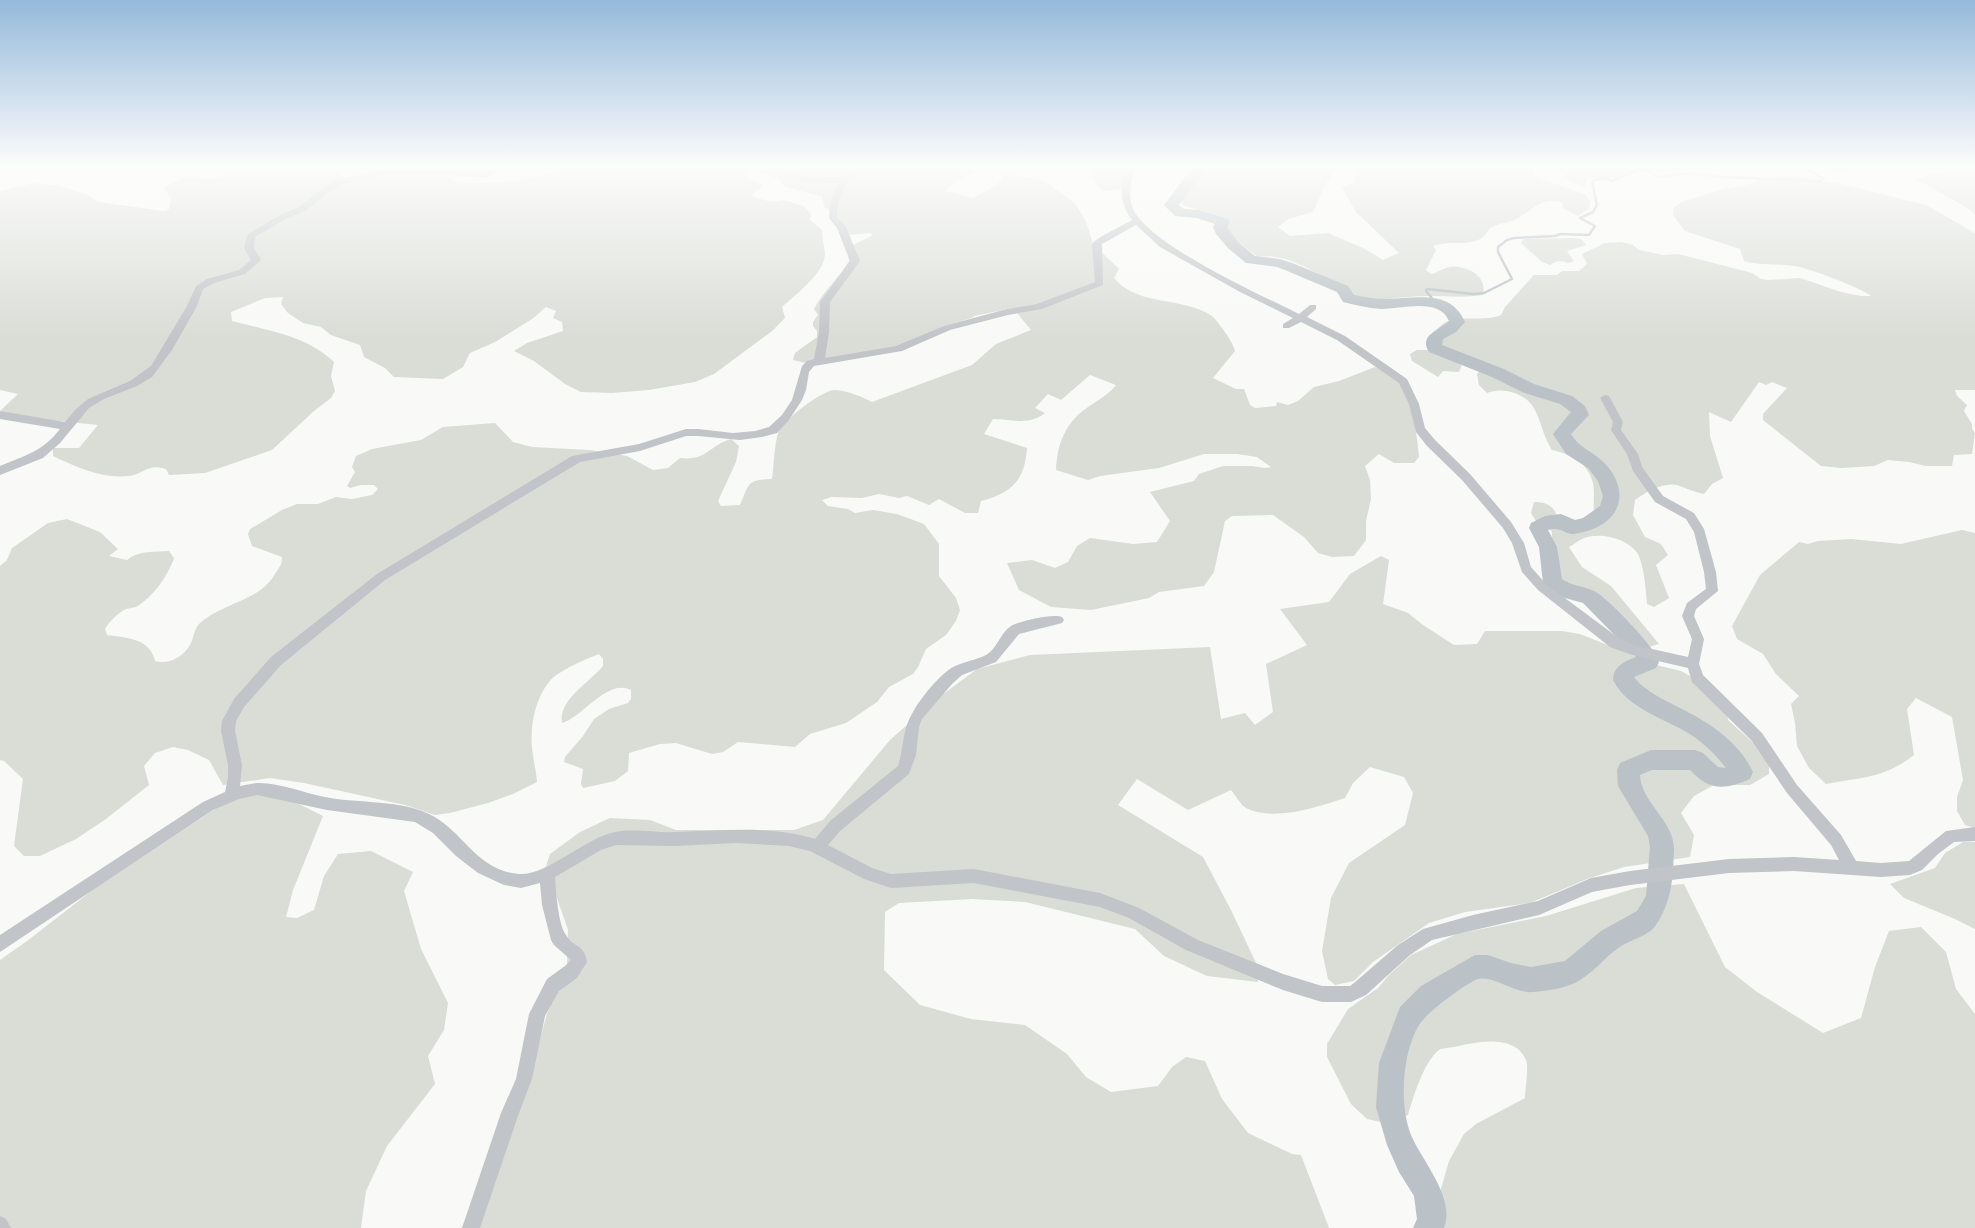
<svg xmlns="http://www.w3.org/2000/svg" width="1975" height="1228" font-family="Barlow,sans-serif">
<rect width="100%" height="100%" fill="#f9f9f7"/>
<g fill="#d9ddd6">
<path d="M562,167H748L750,168L748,177L761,184L763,187L754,192L751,196L771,202L783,200L804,206L811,214L810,220L822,230C822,238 824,245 825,253C826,272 794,296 782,307L785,318L772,331L714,374L695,382L649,390L612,393L581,392L565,384L534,361L514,351L527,343L563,331L562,322L553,318L556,311L546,307L532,319L495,342L470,353L463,367L443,379L394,377L385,368L364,357L360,345L331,335L321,327L303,323L288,313L281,304L283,297L265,298L231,312L232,321C269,331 305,335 334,362L331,376L335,391L331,398L314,411L272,450L205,473L169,475L166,469C148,463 144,474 129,476C102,479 76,467 53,456V448H79L98,425L31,418L0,411L18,394L0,390V191L35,183L60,186L85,194L99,202L164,211L169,209L171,200L164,187L182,178L218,179L235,170L320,169L333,170L351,182C371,179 391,173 412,173C420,173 430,173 439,174C446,176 453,181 461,182C481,185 547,181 562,167Z"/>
<path d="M759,167L972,168L977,171L957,180L946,191L973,198L997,185L1005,174L1043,180L1075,203L1086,221L1093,244L1119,269L1114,278C1138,307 1182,296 1212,316C1216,319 1219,325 1222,328C1228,336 1232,342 1235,351L1213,378L1236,389H1244L1250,405L1255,408L1276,406L1277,402L1288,405L1298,401L1314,387L1339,381L1375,367C1385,371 1398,377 1404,387C1412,401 1418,441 1419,457L1414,463H1394L1379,454L1365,466L1370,480L1371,499L1366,521V540L1354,556L1332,557L1318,553L1304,537L1273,515L1232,516L1225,521L1214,572L1204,586L1159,592L1149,598L1091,610L1051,607L1019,590L1007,563L1032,560L1055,568L1068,562L1077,546L1090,538L1133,544L1157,542L1170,521L1150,492L1194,481L1199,474L1223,466H1252L1265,468L1271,467L1257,457L1237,454H1204L1159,468L1100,476L1088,480L1056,470C1057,449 1062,430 1079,414C1091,403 1106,398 1116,385L1090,375L1061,400L1048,394L1035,408L1045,413C1029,426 1012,419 993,419L984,434L1027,448C1025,480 1012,493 981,501L978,513H965L939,499L929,505L907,496L899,498L879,494L862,498L832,497L822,500L828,506L848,509L855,513L873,510L897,514L924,524L939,544V576L956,598L960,610L956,621L946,635L926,649L918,667L913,674L889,687L877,702L846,723L810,734L795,747L738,742L723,752L712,754L676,743L660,744L629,753L628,771L615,781L583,788L581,784L583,769L564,762L565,757L583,736L594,719L609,709L628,703L631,699V690C607,678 582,718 562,723C558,700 589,683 603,666V659L599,654C586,659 557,671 549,682C535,699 530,726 532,748C533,759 536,770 537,782L513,794L488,803L450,813L435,815L405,805L304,783L270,778L223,785L209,760L188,750L173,747L155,753L144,766L149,785L106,819L76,839L40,856H24L14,846L23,779L4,761L0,760V566L7,560L12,548L48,523L67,519L100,532L118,549L109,556L127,560C139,550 154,552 169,551L174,558C168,576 153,597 136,607C132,608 128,608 124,610C116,615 110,621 105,629L107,635C127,638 150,638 155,661C169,665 183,657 190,645C194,638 194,629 199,624C222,602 259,602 275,574C279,567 282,566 282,557L252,546L248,534L250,529L282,510L297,504H318L336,497L352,499L372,495L378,489L374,485H361L350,488L347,486L355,472L352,467L356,456L372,449L421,440L443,427L495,423L513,442L532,447L590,450L627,456L653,470L668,468L680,458C707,461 708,446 731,439L739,446L736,462L718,501L721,506L740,505C750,483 746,480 772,479C774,465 774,447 778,433C782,421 822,390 835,390C849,391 860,396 872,402L972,365L996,344L1031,330L1013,308L974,316V317L940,328L902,345L806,363L793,360L795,353L817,337V331L813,326V322L818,315L814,309C823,291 839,278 849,261L848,255L851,246L873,235L870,233C840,237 843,234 828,209L825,208L822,197L784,186L779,179L760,173Z"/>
<path d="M1093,167H1127L1122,189L1103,191C1095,183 1090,179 1093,167Z"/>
<path d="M1207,167H1336L1335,171L1325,185L1313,212L1288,219L1278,227L1290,236L1328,233L1363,248L1383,260L1399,253L1356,212L1342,188L1355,182L1357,170L1355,167H1540L1533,171L1535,177L1585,194L1590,201L1589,209L1578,216L1563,208L1562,202C1537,197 1534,211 1514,220C1508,223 1499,223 1492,227C1487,230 1485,238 1478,240C1463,246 1448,240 1433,246L1436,250L1426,270L1431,274C1437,273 1443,268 1450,267C1467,265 1488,276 1483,295C1458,299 1433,294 1407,297C1390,298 1375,304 1358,298C1350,295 1343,288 1335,283C1313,271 1283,252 1258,257L1229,235L1227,227L1220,217L1182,205V199Z"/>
<polygon points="1557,167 1705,167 1666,173 1634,169 1615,178 1587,178 1585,186 1583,187 1569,180 1555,168"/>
<polygon points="1975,172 1975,215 1969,209 1916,179 1938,173"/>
<path d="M1795,176L1824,182L1837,183L1926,205L1975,233V390H1955L1957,396L1967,405L1964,411L1972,424V429L1975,433L1972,454L1954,455L1952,466H1926L1909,462L1888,460L1874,466L1841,468L1821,466L1763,420V414L1787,388L1772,382L1766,385L1759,382L1731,422L1709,412L1710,436L1723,478L1712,484L1704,494C1694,492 1686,488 1677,485C1663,482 1646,492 1635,500L1633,515L1645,537L1661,544L1668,555L1656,565L1669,598L1654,607L1647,604C1646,590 1644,566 1638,554C1628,538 1598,531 1582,539C1578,541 1573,545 1569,547L1582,567L1611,586L1659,644L1645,648L1631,645L1594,610L1582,591L1564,581L1557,573L1551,552L1552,531L1536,521L1531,513L1534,502C1551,502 1556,509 1560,525C1575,531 1582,526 1594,515C1593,505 1595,493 1593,483C1588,463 1571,454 1552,450C1543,436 1542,424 1535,410C1528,394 1502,386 1487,393L1479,385L1477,374L1479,372L1473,364L1463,362L1459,372L1443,371L1438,377L1412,361L1410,354L1417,350H1430L1427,344L1428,337C1434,333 1440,325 1446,322C1462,315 1484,322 1501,315L1505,307L1534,275H1557L1562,271H1579L1587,264L1582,254L1605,243L1621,242L1633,245L1639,250L1663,255L1678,254L1752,273L1761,279L1768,280L1800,278L1841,292L1861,296H1871C1862,288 1808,268 1795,266C1777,263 1761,266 1744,261L1740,249L1685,231L1673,215L1674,207L1684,201L1724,189L1751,184L1760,179Z"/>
<path d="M1573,238L1581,239L1586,245L1567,251L1574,261L1568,263C1561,260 1557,260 1550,265L1542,262L1521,243L1524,239Z"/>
<path d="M1962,530L1975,533V828L1965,825L1957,811V797L1963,780L1952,717L1916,698L1907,709L1914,755C1883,779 1862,777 1826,784L1809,768L1797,746L1795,723L1791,704L1799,696L1776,674L1763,654L1737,639L1732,626L1760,575L1799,542L1808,544L1818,541L1851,539L1901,544Z"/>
<path d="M1381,556L1389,560L1383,604L1408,613L1423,625L1454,645L1477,644L1485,631H1562L1580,634L1660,666L1681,671L1714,689L1727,704L1728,720L1769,757V774L1750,785H1714L1694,796L1681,813L1694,835L1690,857L1624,867L1587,879L1530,903L1465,912L1429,923L1373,962L1354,981L1335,985L1328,979L1322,951L1331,898L1349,863L1405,825L1413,793L1404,777L1370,767L1353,783L1345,798C1317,807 1274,822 1246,808C1241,805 1235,795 1231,790L1188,810L1137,779L1118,805L1203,857L1231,910L1257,965L1258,982L1207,976L1164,956L1135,929L1025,902L972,899L899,903L885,912L884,970L920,1005L971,1019L1025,1025L1067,1054L1086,1077L1111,1092L1158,1086L1172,1067L1186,1057L1205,1061L1222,1099L1248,1133L1292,1154L1301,1155L1329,1228H476L535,1057L547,1014L567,964L568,930L546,866L550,854L580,832L610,818L650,820L676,830H794L823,820L890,740L934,701L977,669L1030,655L1210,647L1221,719L1245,713L1255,725L1273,712L1266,664L1307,645L1280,609L1329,602L1350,574Z"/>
<polygon points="265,793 291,800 323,816 293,890 286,917 297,918 314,910 324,876 338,854 371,851 413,872 404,891 421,949 448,1003 444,1030 428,1056 435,1084 387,1146 366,1191 361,1228 0,1228 0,960 27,941 94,889 218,807 244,795"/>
<polygon points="1963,842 1975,842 1975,929 1955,919 1904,898 1890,884 1935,868 1945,853"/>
<path d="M1684,884L1725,967L1757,992L1823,1033L1861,1018L1875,967L1889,931L1921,927L1946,952L1956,989L1975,1014V1228H1438L1437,1203L1449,1161L1464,1134L1476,1124L1525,1098C1525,1089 1529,1068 1526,1060C1515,1033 1475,1042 1454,1047C1449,1048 1442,1048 1439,1050C1424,1061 1413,1098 1408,1115L1390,1124L1367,1119L1351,1104L1327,1057V1044L1348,1009L1378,988L1389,975L1411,955L1457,934L1546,916L1636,888Z"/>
</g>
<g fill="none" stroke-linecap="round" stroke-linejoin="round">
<g stroke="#bac2c7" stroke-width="2.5">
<polyline points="1825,167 1839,170 1854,167"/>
<polyline points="1436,303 1426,291 1427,289 1473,294 1484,293 1512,279 1498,252 1498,247 1507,240 1514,238 1555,236 1560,234 1589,235 1595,226 1580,218 1593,212 1597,205 1592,181 1604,178 1612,181 1638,170 1648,171 1658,177 1687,173 1723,177 1820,181 1824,179 1803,167"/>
</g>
<path fill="#bac2c7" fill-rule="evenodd" d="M1193,167H1207L1179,205L1184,209L1199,210L1228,219L1230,222L1227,227L1238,242L1255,256L1280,259L1295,264L1348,286L1354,295C1364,297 1374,299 1385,299C1415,299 1450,288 1465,322L1456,332L1443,339L1442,345L1504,369L1534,384L1572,396L1585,406L1589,415L1571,434C1580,448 1588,449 1600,459C1626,481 1628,515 1593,529C1588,531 1580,533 1574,534C1563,534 1561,526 1548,530L1557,547L1562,579C1572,586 1583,586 1594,591C1606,596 1658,650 1659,662L1656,668L1634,677C1645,692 1665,700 1682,709C1710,723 1739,742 1753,772L1750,779C1725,790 1709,791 1690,770H1652L1640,775C1641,803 1674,820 1674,849C1673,878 1672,901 1656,925C1650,935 1631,940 1621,946C1606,956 1595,971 1580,980C1569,988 1547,991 1533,992C1515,994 1494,975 1478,979C1466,983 1425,1014 1419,1025C1402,1053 1399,1105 1411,1135C1422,1161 1456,1198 1444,1228H1413L1417,1219L1414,1196L1399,1172L1387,1145L1376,1107L1379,1063L1400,1007L1421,986L1475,955H1488L1511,963L1531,967L1565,961L1601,931L1637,911L1646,896L1650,847L1648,836L1618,786L1617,770L1620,763L1651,750H1695L1703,753L1718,767L1726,768C1715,754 1703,742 1688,733C1663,718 1627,708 1613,680C1614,666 1623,662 1636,657L1583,603L1558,596L1546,588L1543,583L1539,547L1529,528L1531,523L1545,516L1561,514L1575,520L1583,518L1600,506L1603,496L1598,481L1588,468L1566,454L1553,434L1571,412L1560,404L1522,392L1492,377L1429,352C1418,335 1440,330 1449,321C1439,297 1402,309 1381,309C1368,308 1355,305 1343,302L1337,292L1285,270L1277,267L1246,263L1228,248L1216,234L1213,227L1215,224L1197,218L1175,216L1164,205Z"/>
<g fill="#c1c4c8" fill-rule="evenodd">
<path d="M496,167H506L486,178L434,174H390L346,183L332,190L305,211L284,220L255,237L254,248L261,260L259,262L245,274L214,283L203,289L197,306L172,350L152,377L137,386L104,399L89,408L60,443L43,458L0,475V466C26,455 42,452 60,429L0,419V411L65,422L76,409L88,399L130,381L151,366L187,306L196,286L207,279L239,270L251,260L244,248L248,234L278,216L299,207L326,186L340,179L390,168H434L485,172Z"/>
<path d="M767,167C778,167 786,172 797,174C808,177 820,177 832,177C848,178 861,167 877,167L847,182L838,203L837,217L846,227L860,261L830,302L829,332L825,358L896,346L944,326L1007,309L1037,304L1095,282L1092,244C1097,237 1122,226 1132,220C1119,202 1120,187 1127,167H1135C1131,181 1127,197 1134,211C1154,247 1261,295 1299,314L1310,305H1316V309L1307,317L1345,336L1407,379L1419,404L1425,428L1435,440L1470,474L1511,522L1524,543L1531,567L1546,584L1620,639L1634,645L1688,657L1692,639L1682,616L1687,603L1706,589L1704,572L1694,532L1686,519L1655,502L1633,471L1627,454L1611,430L1613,422L1600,398L1605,395L1609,396L1623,422L1621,430L1638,454L1642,467L1663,496L1694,513L1704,529L1716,572L1718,591L1696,609L1694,616L1704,639L1699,664L1703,675L1762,733L1797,785L1841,835L1856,861L1881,863L1909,861L1946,831L1975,827V841L1954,842L1938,854L1922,870L1910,875L1881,877L1794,871L1729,873L1630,885L1592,892L1539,915L1432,940L1410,955L1366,995L1351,1002H1322L1283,990L1186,950L1129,918L1100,907L974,883L891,888L864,879L810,851L789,846L736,843L675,846L616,845L601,850L555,877C556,891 558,924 566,935C573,948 584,943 587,962L577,978L559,991L545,1016L532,1079L519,1113L480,1228H462L501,1113L516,1079L529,1014L547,979L565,966L571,960L554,945L551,940L542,905L540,883L521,888L504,885L478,873L456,856L433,833L415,822L327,810L257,795L239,799L213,810L0,952V935L203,802L225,792L228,778V765L221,731L222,721L234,699L271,657L377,574L572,456L639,444L686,429H698L733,433L755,431L769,427L782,415L792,400L802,366L807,361L814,359L819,332L820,302L850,261L837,228L829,218L830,203L838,183C815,183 785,183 767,167ZM1136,225L1160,247L1240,292L1293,318L1283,324V328H1289L1301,322L1337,340L1399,383L1409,404L1416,432L1427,446L1462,480L1503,528L1512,543L1522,572L1538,590L1610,647L1632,655L1688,668L1692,682L1752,741L1787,793L1831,845L1839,860L1794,857L1729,859L1630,871L1591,878L1538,901L1473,915L1423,929L1398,945L1354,983L1350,986H1322L1283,974L1198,940L1139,908L1100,893L974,869L891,874L872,868L828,845L840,831L909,774L916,755L919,727L922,719L952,684L962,675L996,662L1019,634L1062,623L1064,620L1062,617C1053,613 1020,621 1011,626C1000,633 997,649 986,655C976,660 963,662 953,667C940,674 920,699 913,712C902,729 904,748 898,766L830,821L815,839C770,825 722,831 676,832C657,833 634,828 615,832C585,838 547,876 519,874C478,871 464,833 433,816C401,799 360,804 325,797C304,793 281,783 259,783C253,783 246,785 240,786L242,765L235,731L236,721L244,707L281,665L385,580L580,462L640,451L686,436H698L740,440L762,437L777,433L789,420L802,400L806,390L809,372L814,366L902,351L950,330L1008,315L1042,309L1103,285L1102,244Z"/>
<polygon points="0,1216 6,1219 11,1228 0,1228"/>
</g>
</g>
<linearGradient id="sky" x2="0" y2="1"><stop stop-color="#95badb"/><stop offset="0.49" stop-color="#fcfcfb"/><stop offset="1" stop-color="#fcfcfb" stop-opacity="0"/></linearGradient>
<rect width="1975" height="339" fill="url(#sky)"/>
</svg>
